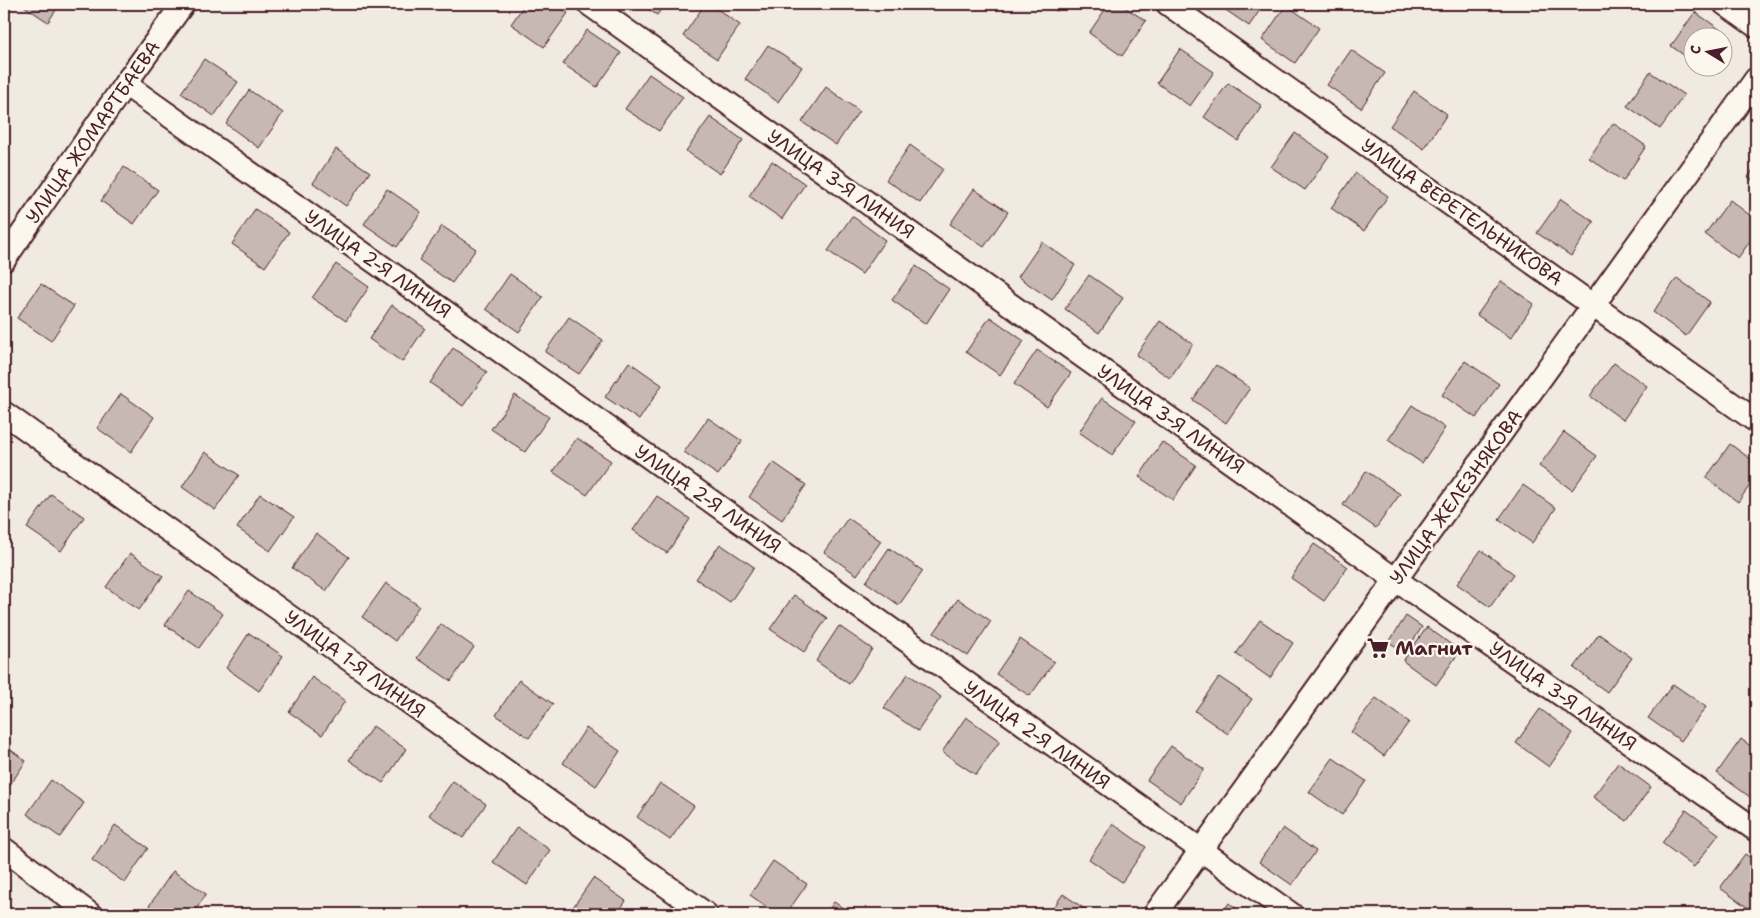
<svg xmlns="http://www.w3.org/2000/svg" width="1760" height="918" font-family="'Shantell Sans',sans-serif">
<rect width="100%" height="100%" fill="#f0eae0"/>
<filter id="ink" filterUnits="userSpaceOnUse"><feTurbulence type="fractalNoise" baseFrequency=".02" numOctaves="2"/><feDisplacementMap in="SourceGraphic" scale="10" xChannelSelector="R" yChannelSelector="G"/><feConvolveMatrix kernelMatrix="1 2 1 2 8 2 1 2 1" color-interpolation-filters="sRGB"/></filter>
<g filter="url(#ink)">
<g fill="#c8b8b3" stroke="#4a1f2b">
<polygon points="21,4 60,4 48,22"/>
<polygon points="525,4 555,4 568,13 544,47 511,24"/>
<polygon points="640,4 665,4 657,15"/>
<polygon points="705,4 710,4 740,25 717,59 683,36"/>
<polygon points="1046,4 1061,4 1057,11"/>
<polygon points="1109,4 1120,4 1146,21 1122,56 1089,33"/>
<polygon points="1217,4 1264,4 1249,26"/>
<polygon points="1286,5 1319,28 1295,63 1262,40"/>
<polygon points="1695,12 1728,35 1722,43 1722,38 1692,38 1692,61 1671,46"/>
<polygon points="587,30 621,53 597,87 563,64"/>
<polygon points="768,45 802,67 778,102 745,79"/>
<polygon points="1180,49 1214,72 1190,106 1157,83"/>
<polygon points="1351,50 1385,73 1361,108 1327,85"/>
<polygon points="204,59 238,82 214,116 181,93"/>
<polygon points="1650,72 1684,95 1660,129 1627,106"/>
<polygon points="649,74 683,97 659,131 625,109"/>
<polygon points="1228,83 1262,106 1238,141 1204,117"/>
<polygon points="826,87 859,111 836,145 802,122"/>
<polygon points="249,90 283,113 259,148 226,124"/>
<polygon points="1414,91 1447,114 1424,149 1390,126"/>
<polygon points="710,117 743,140 720,174 686,151"/>
<polygon points="1613,123 1646,146 1623,181 1589,158"/>
<polygon points="1295,133 1329,156 1305,190 1271,167"/>
<polygon points="910,145 943,169 920,203 886,180"/>
<polygon points="336,149 370,172 346,206 313,183"/>
<polygon points="772,161 805,184 782,219 749,196"/>
<polygon points="1756,165 1756,183 1748,177"/>
<polygon points="124,167 158,190 134,224 101,201"/>
<polygon points="1355,173 1388,196 1364,231 1331,208"/>
<polygon points="387,189 421,212 397,247 364,224"/>
<polygon points="974,189 1008,212 984,247 950,224"/>
<polygon points="1561,199 1594,222 1571,256 1537,233"/>
<polygon points="1730,200 1756,220 1756,233 1738,258 1705,234"/>
<polygon points="255,209 289,232 265,267 232,244"/>
<polygon points="852,216 885,240 862,274 828,251"/>
<polygon points="442,226 476,249 452,283 419,260"/>
<polygon points="1042,242 1075,265 1052,300 1018,277"/>
<polygon points="336,264 369,287 346,321 312,298"/>
<polygon points="916,266 949,289 926,324 892,300"/>
<polygon points="510,274 543,297 519,332 486,309"/>
<polygon points="1089,275 1123,298 1099,333 1065,309"/>
<polygon points="1677,278 1710,302 1686,336 1653,312"/>
<polygon points="1501,281 1534,304 1511,338 1477,315"/>
<polygon points="41,284 74,306 51,341 17,318"/>
<polygon points="392,305 425,328 402,362 369,339"/>
<polygon points="569,317 603,340 579,374 545,352"/>
<polygon points="990,317 1024,341 1000,375 966,352"/>
<polygon points="1160,321 1193,344 1170,378 1136,355"/>
<polygon points="453,348 487,372 463,406 430,383"/>
<polygon points="1037,350 1071,373 1047,407 1014,384"/>
<polygon points="1465,361 1499,384 1476,418 1442,395"/>
<polygon points="629,362 662,385 639,420 605,397"/>
<polygon points="1614,363 1647,386 1623,420 1590,396"/>
<polygon points="1216,365 1250,388 1226,423 1193,400"/>
<polygon points="121,394 154,417 131,452 97,428"/>
<polygon points="515,395 549,417 525,452 491,429"/>
<polygon points="1102,398 1136,421 1112,455 1079,432"/>
<polygon points="1412,405 1445,428 1422,463 1388,440"/>
<polygon points="708,418 742,441 718,475 684,452"/>
<polygon points="1564,432 1597,456 1572,490 1539,466"/>
<polygon points="577,438 611,461 587,495 553,472"/>
<polygon points="1162,442 1196,465 1173,500 1139,477"/>
<polygon points="1730,444 1756,463 1756,477 1738,502 1706,478"/>
<polygon points="205,452 239,475 215,510 182,487"/>
<polygon points="773,462 806,485 782,520 749,497"/>
<polygon points="1366,471 1400,494 1376,528 1343,505"/>
<polygon points="1523,485 1556,508 1532,543 1499,519"/>
<polygon points="51,494 84,517 61,551 27,528"/>
<polygon points="260,494 294,517 270,551 237,528"/>
<polygon points="657,496 690,519 667,553 633,530"/>
<polygon points="848,518 881,541 857,575 824,552"/>
<polygon points="316,533 349,557 326,591 292,568"/>
<polygon points="720,544 754,567 730,602 696,579"/>
<polygon points="1314,544 1348,567 1324,601 1291,578"/>
<polygon points="889,548 923,571 899,605 866,582"/>
<polygon points="1481,550 1514,574 1490,607 1457,584"/>
<polygon points="130,553 163,576 139,610 106,587"/>
<polygon points="386,583 419,606 395,641 362,617"/>
<polygon points="189,591 223,614 199,648 165,625"/>
<polygon points="794,595 827,618 804,652 770,629"/>
<polygon points="958,599 991,621 968,656 934,633"/>
<polygon points="1406,616 1422,627 1405,653 1389,642"/>
<polygon points="1260,620 1293,643 1270,678 1236,654"/>
<polygon points="441,624 474,647 451,681 417,658"/>
<polygon points="839,626 872,649 849,684 816,661"/>
<polygon points="1427,627 1460,651 1436,685 1403,661"/>
<polygon points="249,633 283,656 259,691 226,668"/>
<polygon points="1599,634 1632,658 1607,692 1574,668"/>
<polygon points="1020,639 1054,662 1030,696 996,674"/>
<polygon points="908,674 941,697 918,731 884,708"/>
<polygon points="312,677 345,701 322,735 289,712"/>
<polygon points="1219,677 1252,699 1228,734 1195,711"/>
<polygon points="519,680 553,704 529,738 496,715"/>
<polygon points="1673,684 1706,707 1681,741 1648,718"/>
<polygon points="1376,698 1409,722 1384,756 1351,732"/>
<polygon points="1540,709 1573,733 1549,767 1516,743"/>
<polygon points="966,717 1000,741 976,775 942,752"/>
<polygon points="373,726 406,749 383,783 349,760"/>
<polygon points="586,728 620,751 596,786 563,763"/>
<polygon points="1741,739 1756,750 1756,788 1750,797 1717,773"/>
<polygon points="4,745 26,761 4,794"/>
<polygon points="1171,746 1204,769 1181,803 1147,780"/>
<polygon points="1333,758 1366,781 1342,815 1309,792"/>
<polygon points="1618,763 1651,787 1627,821 1593,797"/>
<polygon points="51,780 84,803 60,837 27,814"/>
<polygon points="453,781 486,804 463,838 429,815"/>
<polygon points="660,783 694,806 670,840 637,817"/>
<polygon points="1686,810 1719,834 1694,867 1662,843"/>
<polygon points="1113,824 1146,847 1122,882 1089,859"/>
<polygon points="115,825 148,848 125,883 92,860"/>
<polygon points="517,827 550,850 527,885 493,862"/>
<polygon points="1283,828 1316,851 1292,885 1259,862"/>
<polygon points="1745,854 1756,862 1756,908 1754,912 1720,888"/>
<polygon points="773,861 807,884 786,914 777,914 750,895"/>
<polygon points="173,871 206,894 193,914 162,914 149,906"/>
<polygon points="593,878 626,901 617,914 571,914 569,913"/>
<polygon points="1063,894 1092,914 1049,914"/>
<polygon points="834,902 852,914 826,914"/>
<polygon points="1229,903 1244,914 1221,914"/>
<polygon points="4,904 10,908 6,914 4,914"/>
<polygon points="1401,907 1411,914 1396,914"/>
</g>
<g fill="none" stroke-linecap="round" stroke-linejoin="round">
<g stroke="#4a1f2b" stroke-width="26">
<g id="minor">
<polyline points="589,4 1396,580 1756,830"/>
<polyline points="1168,4 1756,421"/>
<polyline points="1725,4 1756,26"/>
<polyline points="125,84 1291,914"/>
<polyline points="4,260 125,84 183,4"/>
<polyline points="4,413 706,914"/>
<polyline points="4,849 90,914"/>
<polyline points="1155,914 1756,79"/>
</g>
</g>
<use href="#minor" stroke="#fbf7ec" stroke-width="22"/>
</g>
</g>
<defs>
<g id="supermarket-bare" transform="scale(1.725)"><path d="M-6-5.5h2.5l.6 2H6L4.5 2H-2.5L-4.4-4H-6ZM-1.5 3.2a1.3 1.3 0 1 0 .1 0ZM3 3.2a1.3 1.3 0 1 0 .1 0Z" fill="#4a1f2b" stroke="#fbf7ec" stroke-width="2.5" paint-order="stroke"/></g>
</defs>
<g fill-rule="evenodd">
<use href="#supermarket-bare" x="1378" y="648"/>
</g>
<g text-anchor="middle" dominant-baseline="central" stroke-width="4.5" stroke-linejoin="round" paint-order="stroke">
<g font-size="19" fill="#4a1f2b" stroke="#fbf7ec">
<text transform="translate(93 132) rotate(-55)">УЛИЦА ЖОМАРТБАЕВА</text>
<text transform="translate(841 184) rotate(35)">УЛИЦА 3-Я ЛИНИЯ</text>
<text transform="translate(1462 212) rotate(35)">УЛИЦА ВЕРЕТЕЛЬНИКОВА</text>
<text transform="translate(378 264) rotate(35)">УЛИЦА 2-Я ЛИНИЯ</text>
<text transform="translate(1171 419) rotate(35)">УЛИЦА 3-Я ЛИНИЯ</text>
<text transform="translate(1456 497) rotate(-54)">УЛИЦА ЖЕЛЕЗНЯКОВА</text>
<text transform="translate(708 499) rotate(35)">УЛИЦА 2-Я ЛИНИЯ</text>
<text transform="translate(355 664) rotate(36)">УЛИЦА 1-Я ЛИНИЯ</text>
<text transform="translate(1563 696) rotate(35)">УЛИЦА 3-Я ЛИНИЯ</text>
<text transform="translate(1037 735) rotate(35)">УЛИЦА 2-Я ЛИНИЯ</text>
</g>
<g font-size="19" font-weight="bold" fill="#4a1f2b" stroke="#fbf7ec" text-anchor="start">
<text x="1395" y="648">Магнит</text>
</g>
</g>
<rect width="1760" height="918" fill="none" stroke="#fbf7ec" stroke-width="20"/>
<rect x="10" y="10" width="1740" height="898" fill="none" stroke="#4a1f2b" stroke-width="2" filter="url(#ink)"/>
<g transform="translate(1708 52) rotate(280)"><circle r="24" fill="#fbf7ec" stroke="#b4a19f"/>
<path d="M0-4L9 19L0 12L-9 19Z" fill="#4a1f2b"/>
<text y="-8" font-size="14" font-weight="bold" text-anchor="middle" fill="#4a1f2b">С</text>
</g>
</svg>
